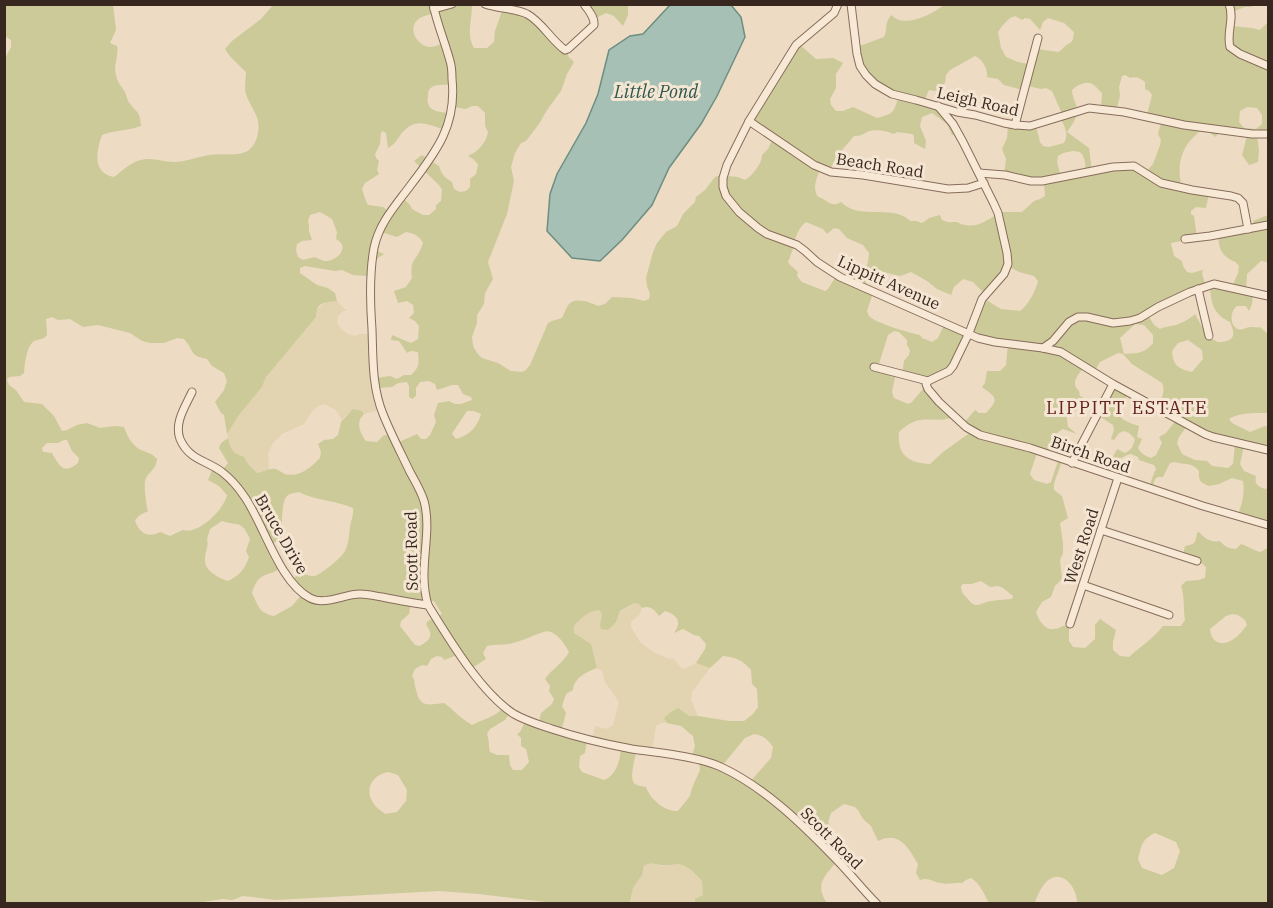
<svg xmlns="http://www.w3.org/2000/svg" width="1273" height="908" font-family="'IBM Plex Serif',serif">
<rect width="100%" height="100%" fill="#eddbc4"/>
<g fill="#e2d4b1">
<polygon points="326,301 337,301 347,311 343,311 338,316 337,323 341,329 348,334 355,336 359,334 372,334 377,376 383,409 364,414 362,411 345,416 342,420 336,410 324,404 318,406 314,409 304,424 282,434 273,443 268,453 269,469 257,473 248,464 244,457 235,453 231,448 227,434 239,415 262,387 266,377 316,311"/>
<polygon points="634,603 639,604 642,608 639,615 631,622 631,627 640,642 653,652 672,660 671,657 676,661 680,667 684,669 696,663 710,668 692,692 691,700 698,716 664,718 667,723 661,723 656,726 652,751 592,740 595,726 606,729 613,725 619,702 605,682 602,671 597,668 591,644 574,633 574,626 587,613 592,610 599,610 602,614 600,624 616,622 620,612"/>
<polygon points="648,863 663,866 680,863 685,865 702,881 703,895 696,899 695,903 630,904 633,888 642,875 644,866"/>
</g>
<g fill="#cbca98" fill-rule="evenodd">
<path d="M434,4L435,9L453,5H472C472,20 466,34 474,48H487L494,42L495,31L502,11C531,10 548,32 568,51V56L574,62L567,74L561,91L547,110L539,124L526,141L521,143L515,153L511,167L514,181L507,214L488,262L493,279L485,293L484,304L477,315V323L472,337L473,346L477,353L482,358L498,363L511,371L522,372L526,370L530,365L548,323L552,321L562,318C564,314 566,308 569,304C575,297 590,302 598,306L605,304L612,297L632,298L644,301L649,299L650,294L647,286L646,278L653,252L657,243L666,232L677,226L683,214L695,202L696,197L705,190L715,177L725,174L726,176L738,177L745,180C752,176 762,164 762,155L768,149L772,140L751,122L794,47L800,45L816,59L833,58L843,63L836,74V88L830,99L831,105L836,111H843L853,107L877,118C893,113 893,115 898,98L866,73L857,47L884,37C888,29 884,24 891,15C894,17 896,19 899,20C914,24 934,13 945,4H1254L1251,7H1245L1234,11L1232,26L1252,28L1260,30L1268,22V135L1257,136L1259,150L1258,162L1249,165L1242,155L1247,136L1221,131L1215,137L1205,128C1183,141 1175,163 1182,187L1209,193L1206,208L1196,207L1191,211V214L1194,216L1197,238L1171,243L1174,256L1182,261L1183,266L1187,272L1192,273L1203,270L1202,274L1206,286L1147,314L1154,325L1160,329C1164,327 1167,327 1171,326C1179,325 1190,319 1195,314C1200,323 1206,337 1216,341C1219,343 1223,342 1226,341C1237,338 1233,330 1230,322C1213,314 1211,303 1210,286L1232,287L1238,273L1239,266C1233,259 1238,264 1231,260C1220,254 1219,247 1218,235L1254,224L1253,221L1268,215V262L1261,261L1247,274L1246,291L1253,295L1252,304L1249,311L1246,306H1237C1231,310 1229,323 1236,328C1241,332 1246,327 1250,327C1254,327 1257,328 1260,327L1268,334V413C1256,413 1240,412 1229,419L1232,423L1250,432L1265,426L1268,427V450L1244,446L1240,464L1244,471L1256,476C1254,484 1258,487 1266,489L1268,487V526L1237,517C1242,505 1245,494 1243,481L1232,478L1219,484L1209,486C1201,483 1198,481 1199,471C1192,462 1184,465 1175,462L1170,463L1163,477H1158L1155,479L1152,490H1149L1152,478L1156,469L1154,465L1139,460L1138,457L1131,454C1125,455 1120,460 1114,460L1113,457L1117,449L1125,453C1132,450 1133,446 1135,439L1129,433L1124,431L1119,433L1114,440L1111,439L1114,430L1113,425L1099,416L1115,386L1129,394C1126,398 1121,402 1119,407C1114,419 1131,423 1139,426L1137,437L1142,439L1138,448C1141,454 1146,456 1151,458L1156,455L1162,443L1159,437L1166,433L1176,420L1157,407C1161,400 1166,391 1162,383L1132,364L1123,354L1118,353L1100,362L1094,372L1084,367C1078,375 1070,383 1079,391L1080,396L1084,398L1079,404L1078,409L1073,413V411L1070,409L1067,410L1066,412L1068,427L1077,434L1063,429C1053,433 1051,446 1047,456L1037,453L1030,474L1034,480L1047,484L1051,482L1058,461L1061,462C1060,471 1053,480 1054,490L1062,496L1068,518L1060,523L1063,543V553L1060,560L1062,579L1055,586L1051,597L1042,602L1036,612C1038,619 1045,631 1054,629C1061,629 1060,625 1069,625V641L1073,647L1085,648L1095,639V625L1100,619L1116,630L1113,642V650L1120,656L1129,657C1141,646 1153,639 1163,626H1181L1185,620C1183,608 1185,598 1181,586L1186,581L1199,580L1205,578L1206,567L1199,561L1183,555L1185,546C1195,544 1195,544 1197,533L1199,532C1204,538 1211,543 1220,541C1224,546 1229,549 1236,549L1241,544C1249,546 1253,551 1261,552L1267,548L1268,543V903H1077C1078,891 1065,870 1050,879C1043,883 1037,895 1035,903H989C984,894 980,883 971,878L966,880L962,883C954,882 948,885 941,883C931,882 930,877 920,880L916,873L918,864C909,849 900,830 878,841L871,826L863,819L858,810L855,807L844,804L831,813L828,822L833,831L820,843L838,860C825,876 814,884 827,903H695V899L703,895L702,881C696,875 687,864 678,864C673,864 668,866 663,865C655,865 651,861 644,866L642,875L633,888L630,902L624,903H554L479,894L439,891L276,900L243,896L232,900L223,899L190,904H5L4,60L11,47V40L5,36V5H113L116,30L110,43L117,46C119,56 113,65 116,75C117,82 121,86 125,92C126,95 127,98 128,101C136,113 140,110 141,126C128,131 114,130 102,135C96,151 92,173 114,177C122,171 131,162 141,160C152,157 163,162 173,162C186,162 197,157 209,155C230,152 252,162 258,133C261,116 251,109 246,94C244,88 246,79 246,72C238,64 231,59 225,49L232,41L261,19L273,5ZM436,13L444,43C440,44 435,47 430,47C420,47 409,33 415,23C419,16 428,15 436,13ZM1015,16L1022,20L1025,18L1030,19L1040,30L1043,22L1048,18L1064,23L1074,32C1072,45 1073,40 1064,47C1062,49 1061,51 1058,52L1038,49L1033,65L1018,62L1006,57L1001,48L998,32L1002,26L1010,18ZM975,56C982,59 988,68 987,77L998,79L1004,85L1026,91L1028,86L1041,89L1046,88L1052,91L1063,116L1061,119C1065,128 1069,134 1064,143L1049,147L1043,146L1040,142L1036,126L1008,125L1007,138L1002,149L1006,159L1004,175L1044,183L1045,196L1040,199L1034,201L1022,212H999L998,214C988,219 978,228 966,225C962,225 960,223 957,222C950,222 948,223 942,220L940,215L929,218L924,222L921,223L917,221H911C908,220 906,217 903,216C884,207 857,219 841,202C833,207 830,203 823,199C819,196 818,199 816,193C813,185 818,176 820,169L829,171L837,156L854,136C861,136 863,134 869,131C877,129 887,131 894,134L897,132L912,134L914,136V143L925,149L926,141L920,126L922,117L932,113L947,124L952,135L956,134C947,115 943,110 924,102L929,90L935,91L945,83L946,75L950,70ZM1125,75L1130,78C1136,76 1140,78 1145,82V89L1149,91L1152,95L1146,119L1161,123L1158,134L1161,140L1160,145L1153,164L1145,173L1133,167L1092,172L1089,148L1067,132C1071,126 1078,118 1077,109C1076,102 1072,97 1072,90C1077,85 1088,79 1095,86C1098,88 1099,91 1102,93L1101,109L1116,111L1120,96L1119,87L1122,76ZM453,85L454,107L466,109L472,106H478L485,113V126L488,132C486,143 479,151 468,156L473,159L478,164L476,174L470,179V187L466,191L460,192L454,189L452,182C445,178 441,174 439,166L422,155L414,161L439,185L442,190L441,201L436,205V209L429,215H423L412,209L410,205L402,197L390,212L383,207L368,205C365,200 364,195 362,189L365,183L379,174L377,170L379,161L376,158L375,154L380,144L381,133L382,131L386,133L388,148C395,144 397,140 401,134C416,116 428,125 446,130L451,113C438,112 425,112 428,95C428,91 429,89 432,87C437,84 447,85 453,85ZM1247,107L1257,108L1262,115V124L1256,129L1244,128L1239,122L1240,111ZM1073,151L1080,152C1086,158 1085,165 1086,173L1061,177L1057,162L1058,156L1063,153ZM320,212L332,219L337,232L336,239C351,247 337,262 324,261C321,260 317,258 315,257L303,260L298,257L296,250L297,244L302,241L312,240L309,231V226L308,221L310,215ZM806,222L823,229L827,234L834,228L839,229L847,238L863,245L869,253C868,272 862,274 846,280L837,275L828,289L825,291L802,282L797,276L798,272L790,265L788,262L794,246L793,244C797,236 798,228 806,222ZM381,232L397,237L406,232C413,233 420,236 423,243C418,261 409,257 412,278L406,287L394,291L398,303L407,301L413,305L414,313L409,318L415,321L419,326L418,339L411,343L392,335L391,340L399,341L407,353L411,351L418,352C419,364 420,366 411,375H404L397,379L390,376L377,378L378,388L392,387L398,383L407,382L409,386V397L412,399L416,396V388L420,382L429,381L435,384L437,390L452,385H458L463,394L471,397L472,400L461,404H455L449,401L438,403L434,415L436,422L430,435L426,439H421L417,434L399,442L394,432L383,436L377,442L366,441C360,433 355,422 364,414L362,411L353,409L341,422L338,435L333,439L324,440L318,444L321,452L320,458C311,467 300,478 285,474C280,472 277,468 272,469C267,469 262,472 257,473L248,464L244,457L235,453L231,448L228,438L221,443L219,448L228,463L221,472L213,468L208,480L219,486L227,495C224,510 198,535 183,530L170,536L160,532C148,539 138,532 135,520L140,515L148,511C146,506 144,485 145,481C148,471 156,471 157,459C151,452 146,453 139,449C131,444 127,435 124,427L115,426L100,428L87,423L77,425L67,430L62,431L54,416L42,404L24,402L16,390L9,385L7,380L9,377L20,376L24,373C25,364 26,347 34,341C36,340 42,339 44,338L47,335L46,319L52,317L58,320L70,319L83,327L98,325L130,333L142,341L150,343H164L177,338L184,339C195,351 188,355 207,359L212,366L224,373L227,381L224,390L215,402L221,413L224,415L227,434L239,415L262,387L266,377L316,317C316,302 325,302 337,301L335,293L328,288L317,285L300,273V268L305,266L335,271L342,270L353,275L367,276L368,279L372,262L384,254L375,250ZM1010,267L1019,272L1034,276L1038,281C1035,292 1029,304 1020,311L1001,309L983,298L968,333L945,323L938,338L932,342L922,338L920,335C910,333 875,323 869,316C868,314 868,313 867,311L873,293L864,287L868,276L874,272L878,271L900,276L911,272L927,281L937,289L951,295L954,287L963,279L973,282L983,292H986ZM1135,324L1144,325L1153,335V343C1144,354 1137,353 1124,354L1120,338ZM894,331L899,332L907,340V345L910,350L909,355L904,361L902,374L934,378L959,361L969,334L1008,344L1006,365L1000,371H987L985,383L982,387C997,398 999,399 986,413H979L975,410L963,424L971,432L943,452L930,464C908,463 897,455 899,432C921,411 932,425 954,417L927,384L912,402L908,404L894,398L892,392L896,373L878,367L888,335ZM1188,340L1202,350L1203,359L1192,372C1178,369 1173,365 1172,351L1178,343ZM467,411H474L481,414C478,426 469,436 456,439L452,434L453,432ZM1187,426L1235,444L1233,464L1228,468L1212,466L1207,461L1195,460L1182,454L1177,443L1179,437ZM64,440H67L72,451L79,458L78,463C64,475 59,466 52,453L43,452L42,448L47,443H58ZM299,492C317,501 335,500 353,508C354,515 351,520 350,527C349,535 349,543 345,551C341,558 323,573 315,576C311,577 305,574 301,573L292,579L303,593L292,606L274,616C258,612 259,607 252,593C259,570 267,578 283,567L271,544L280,540L282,537C282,527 281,505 286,497C289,493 294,493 299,492ZM222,521C239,527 241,519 250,539L246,551L249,557C245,569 240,575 228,581C219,578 204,571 205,559C205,551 209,547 207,539L210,529ZM981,581L990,587L998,586L1003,588L1013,596L1012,599C1006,599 999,600 992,601C981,602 976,611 967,598C963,594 961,592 961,586L963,584H971ZM411,601H434L442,614L428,621L426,624C433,635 432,639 420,646L415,645L400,626L401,621L409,614ZM634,603L639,604L642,608C650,605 655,610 659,616L665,611C678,615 682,622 674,633L683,629L694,635L699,636L706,644L705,649L696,663L710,668L723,656C737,658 741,659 751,670L752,684L757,689L758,707L753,714L744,721H729L698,716H689L678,708L671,712L664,718L667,723L681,726L693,736L695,746L691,759L699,761L700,770L692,788L690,796L678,811C665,812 650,799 646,787C642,786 638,786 635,784C628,779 636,758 636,749L621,747C620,760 617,775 604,780L582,772L579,767L580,756L585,753L587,740L561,732L566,713L562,706L566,694L573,690C574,678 586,672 597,668L591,644L574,633V626C582,618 587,611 599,610L602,614L600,624L601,629L608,630L616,622L620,611ZM1232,614L1238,615L1245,620L1247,625C1243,630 1238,637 1232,640C1221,647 1211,642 1210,629L1226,616ZM547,631C558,633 564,643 569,652C563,663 552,669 545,679L550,686L549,691L554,699L552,704L541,713L538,726L525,722L520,732L517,734L521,738V746L526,749L529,762L522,770H513L510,765L509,755H497L490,752C488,745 490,742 487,734L490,729L505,720L510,713L502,709C493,718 483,719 472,725C461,719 454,710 444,703C425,705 420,708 415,686C413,676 417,685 412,676L415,669L422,665L427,666L431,659L437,656L442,657L444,660L452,657L462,652L472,668L486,659L483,653L487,646C496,644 504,646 513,643C525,640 535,634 547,631ZM754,734C763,735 768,740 773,747L771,758L748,784L721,767L745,738ZM389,772L398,775L407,790L406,801L397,812L385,814C382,811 376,808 374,804C363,789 373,774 389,772ZM1155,833L1176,842L1180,851L1174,868L1162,875L1142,868L1138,859C1142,845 1141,840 1155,833Z"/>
<polygon points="583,5 628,5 628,15 623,26 614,16 606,13 594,19"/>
</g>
<polygon fill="#a6c0b5" stroke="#6d8e81" stroke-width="1.5" points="670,5 731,5 741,17 745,37 717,96 701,124 669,168 652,205 622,240 600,261 572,258 547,231 550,194 557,174 586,123 598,94 609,50 630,36 643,34"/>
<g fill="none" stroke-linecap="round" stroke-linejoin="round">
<g stroke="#876c5b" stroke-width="9">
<g id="minor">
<path d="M433,4C437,24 445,42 450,61C452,67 452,73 452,79C457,124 437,151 410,186C396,205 379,223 374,248C369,275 370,302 372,329C373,358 372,387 383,414C391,434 401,453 410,472C415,481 421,491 424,501C433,534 417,569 428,605C449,639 481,693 514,714C526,721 540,725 552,729C579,738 605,744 632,749C659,753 696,756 721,767C764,787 801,823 834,857C849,872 862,889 877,904"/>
<path d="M485,4C499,9 514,8 527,14C542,22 551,40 565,50L568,49L594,25C595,17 588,10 584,4"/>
<polyline points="838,4 834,13 796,45 749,121 727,165 723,178 723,187 726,196 739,212 758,228 767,234 797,245 805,251 817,262 840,277 978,338 995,342 1043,348 1061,352 1113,384 1205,434 1213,437 1268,450"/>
<polyline points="851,4 857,54 860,66 866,75 875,84 892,94 916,100 957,112 975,115 1004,123 1015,125 1030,126 1089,108 1124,112 1184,125 1252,134 1268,134"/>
<path d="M1229,4C1235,19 1226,32 1230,47L1240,54L1268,66"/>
<polyline points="434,9 452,4"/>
<polyline points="749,121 814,165 831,172 863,175 948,189 968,188 984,183"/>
<polyline points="1015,125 1038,38"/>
<polyline points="979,173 1005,175 1031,181 1042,181 1113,167 1134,166 1161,183 1192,190 1231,196 1238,198 1243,203 1248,229"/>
<polyline points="1185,239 1210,236 1268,225"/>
<polyline points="1198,289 1209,336"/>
<polyline points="1043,348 1053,341 1069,322 1078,317 1087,317 1113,323 1130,321 1140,318 1158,307 1190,292 1214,284 1268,296"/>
<polyline points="874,367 928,381 949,371 953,366 969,333 982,299 1004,274 1008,264 1007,253 998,213 994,204 963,142 953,124 938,106"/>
<polyline points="928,381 926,384 928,389 939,402 966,427 980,435 1030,448 1203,506 1268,525"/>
<path d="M192,392C185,407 174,423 180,439C189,460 206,460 222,472C231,479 238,487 244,496C264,524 279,582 310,598C325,606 344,594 360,594C367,594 375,596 382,597C397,600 412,603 428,605"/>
<polyline points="1072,463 1113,384"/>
<polyline points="1101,530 1197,561"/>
<polyline points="1083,585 1169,615"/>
<polyline points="1070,624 1118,478"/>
</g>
</g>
<use href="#minor" stroke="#f8e9d7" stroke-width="7"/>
</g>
<g text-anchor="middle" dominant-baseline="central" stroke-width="6" stroke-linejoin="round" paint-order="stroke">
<g font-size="16" fill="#37271e" stroke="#f5e6d3">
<text transform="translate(978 101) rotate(13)">Leigh Road</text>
<text transform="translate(880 165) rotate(9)">Beach Road</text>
<text transform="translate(889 282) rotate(24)">Lippitt Avenue</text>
<text transform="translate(1091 454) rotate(19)">Birch Road</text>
<text transform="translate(282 534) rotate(60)">Bruce Drive</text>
<text transform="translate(1081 546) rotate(-72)">West Road</text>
<text transform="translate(411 551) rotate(-91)">Scott Road</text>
<text transform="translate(832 838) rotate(45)">Scott Road</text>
</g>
<g font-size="18" font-style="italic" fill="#2e574e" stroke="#f5e6d3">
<text x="656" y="91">Little Pond</text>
</g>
<g font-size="18" letter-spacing="1.5" fill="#63231f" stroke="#f5e6d3">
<text x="1127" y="407">LIPPITT ESTATE</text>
</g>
</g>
<rect width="1273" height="908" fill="none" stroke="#37271e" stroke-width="12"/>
</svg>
